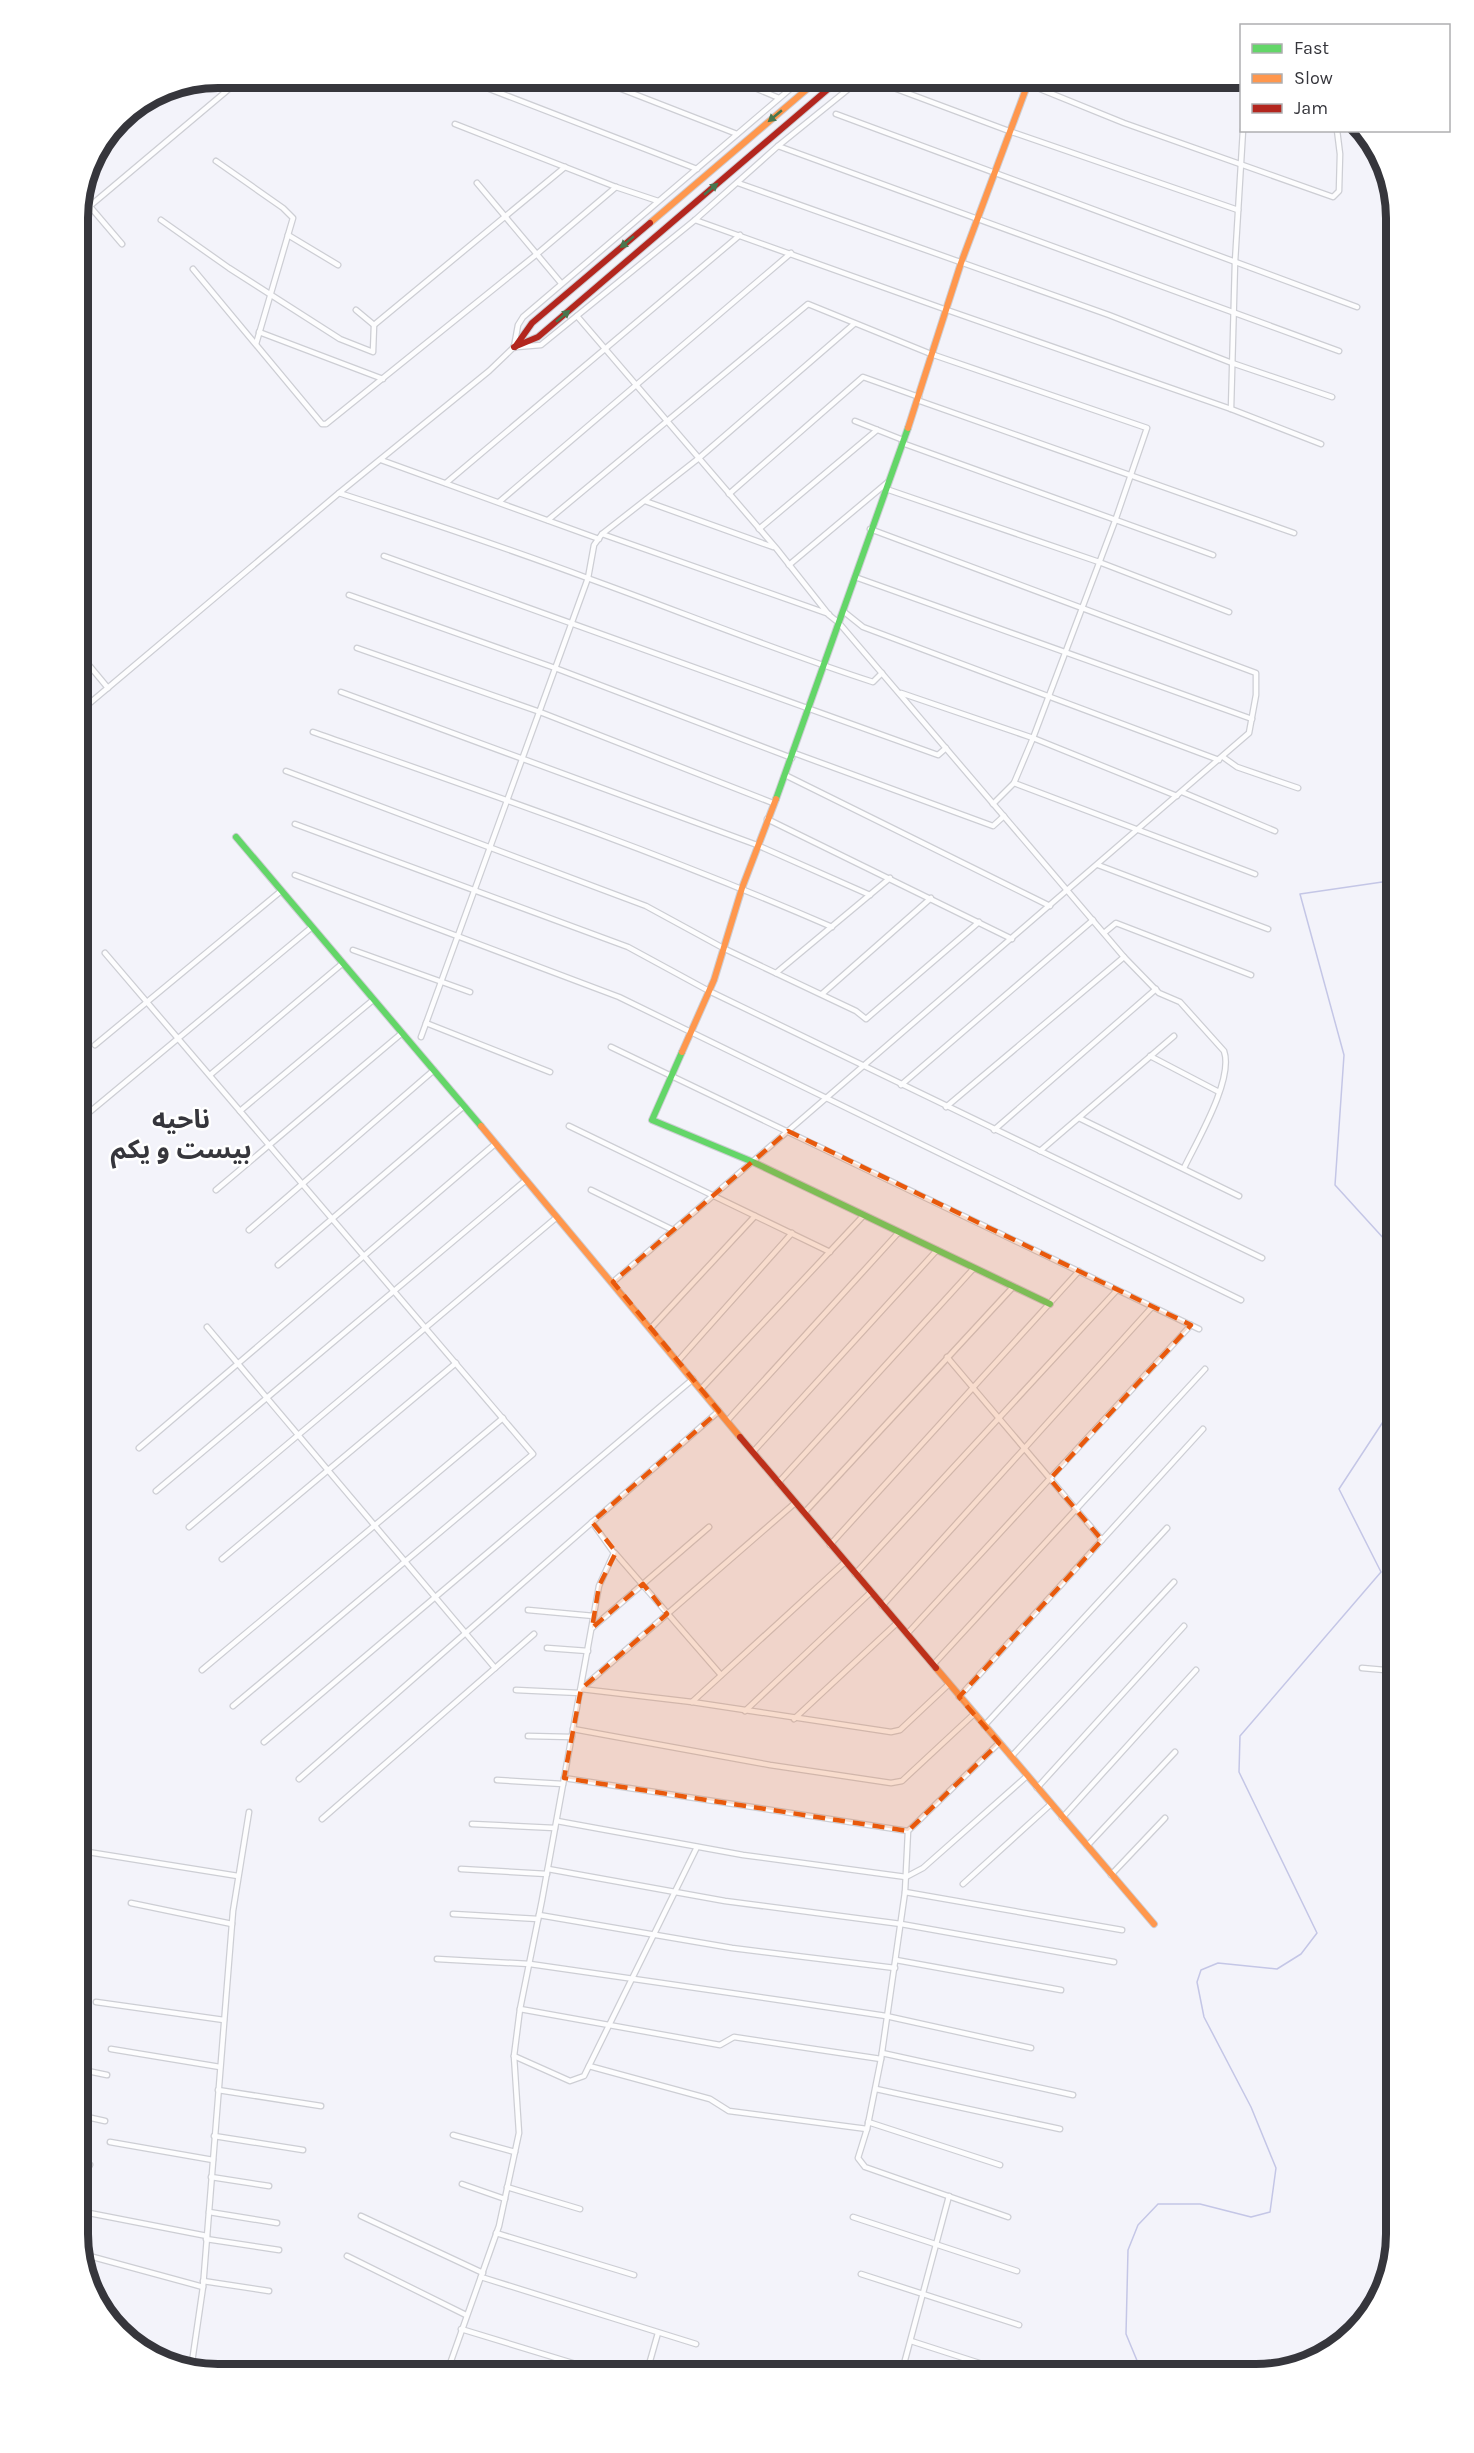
<svg xmlns="http://www.w3.org/2000/svg" width="1474" height="2453" font-family="Karla,'Noto Sans Arabic',sans-serif">
<rect width="100%" height="100%" fill="#f3f3fa"/>
<g fill="none" stroke-linecap="round" stroke-linejoin="round">
<g stroke="#c4c6e6" stroke-width="1.5">
<polyline points="1396,280 1394,274 1396,260"/>
<polyline points="1396,749 1396,718"/>
<polyline points="1396,1252 1335,1185 1344,1055 1300,894 1396,880"/>
<polyline points="1143,2375 1126,2334 1128,2250 1138,2225 1158,2204 1200,2204 1251,2217 1270,2212 1276,2168 1251,2107 1204,2017 1197,1982 1201,1970 1218,1963 1277,1969 1301,1954 1317,1933 1239,1772 1240,1736 1381,1572 1339,1489 1396,1402"/>
</g>
<g stroke="#cdced4" stroke-width="7">
<g id="street">
<polyline points="461,78 697,169"/>
<polyline points="593,78 737,134"/>
<polyline points="731,78 779,98"/>
<polyline points="867,78 1009,131 1238,210"/>
<polyline points="1013,78 1124,123 1333,197 1339,191 1340,154 1337,130"/>
<polyline points="763,90 768,78"/>
<polyline points="836,114 1357,307"/>
<polyline points="455,124 616,187 658,201"/>
<polyline points="112,129 144,102"/>
<polyline points="778,146 1339,351"/>
<polyline points="216,161 283,208 293,218 256,344"/>
<polyline points="477,183 561,283"/>
<polyline points="738,183 1109,315 1232,363 1332,397"/>
<polyline points="81,196 122,244"/>
<polyline points="78,216 242,78"/>
<polyline points="161,220 229,268 340,339 373,352 374,325 356,310"/>
<polyline points="695,220 947,310 1231,409 1321,444"/>
<polyline points="288,235 338,265"/>
<polyline points="193,269 322,424 326,424 537,254 616,187"/>
<path d="M577,316L776,548L829,615L839,623L1124,957L1159,993L1180,1002L1224,1051C1234,1079 1197,1141 1184,1168"/>
<polyline points="374,325 565,167"/>
<polyline points="259,332 383,379"/>
<polyline points="517,347 541,345 695,220 778,146 862,78"/>
<polyline points="917,400 1294,533"/>
<polyline points="1231,409 1235,262 1243,130"/>
<polyline points="855,421 903,440"/>
<polyline points="902,443 1213,555"/>
<polyline points="381,460 599,539"/>
<polyline points="446,483 740,235"/>
<polyline points="886,489 1099,562 1229,612"/>
<path d="M339,493C423,520 507,548 590,579C684,613 777,651 873,682L882,673"/>
<polyline points="729,494 863,377 919,397"/>
<polyline points="645,501 773,547"/>
<polyline points="499,502 791,253"/>
<polyline points="548,520 808,304 931,354 1147,428 1115,521 1033,738 1014,783 993,804"/>
<polyline points="759,529 877,430"/>
<polyline points="602,534 829,614"/>
<polyline points="384,556 938,755 946,748"/>
<polyline points="789,565 888,482"/>
<polyline points="855,577 1252,719"/>
<polyline points="349,595 555,668 792,758"/>
<polyline points="843,611 863,627 1219,760"/>
<polyline points="357,648 540,712 773,803"/>
<polyline points="78,652 108,688"/>
<polyline points="341,692 757,845 870,895"/>
<polyline points="901,693 1033,738 1177,796"/>
<polyline points="78,713 339,493 489,371 514,347 518,325 523,317 803,78"/>
<path d="M313,732C487,793 662,853 832,927"/>
<polyline points="794,753 993,826 1004,816"/>
<polyline points="1223,757 1237,767 1298,788"/>
<polyline points="286,771 646,906 725,949 856,1011 866,1019 979,922"/>
<polyline points="785,775 1050,906"/>
<polyline points="1014,783 1255,874"/>
<polyline points="1182,792 1275,831"/>
<polyline points="767,819 1012,939"/>
<polyline points="295,824 628,947 709,991 1262,1258"/>
<polyline points="1098,865 1268,929"/>
<polyline points="295,875 619,997 1241,1300"/>
<polyline points="1104,933 1116,923 1251,975"/>
<polyline points="353,950 470,992"/>
<polyline points="105,953 533,1454 233,1706"/>
<polyline points="776,973 890,878"/>
<polyline points="822,994 931,898"/>
<polyline points="426,1023 550,1072"/>
<polyline points="421,1037 588,578 594,545 602,534 699,458 854,324"/>
<polyline points="95,1045 281,891"/>
<polyline points="611,1047 1199,1329"/>
<polyline points="1150,1056 1219,1092"/>
<polyline points="210,1075 343,963"/>
<polyline points="901,1085 1093,920"/>
<polyline points="946,1107 1124,957"/>
<polyline points="240,1111 373,1000"/>
<polyline points="86,1115 312,927"/>
<polyline points="1079,1118 1239,1196"/>
<polyline points="569,1126 830,1252"/>
<polyline points="994,1130 1156,989"/>
<polyline points="1040,1151 1174,1036"/>
<polyline points="216,1190 402,1033"/>
<polyline points="591,1190 673,1230"/>
<polyline points="249,1230 434,1070"/>
<polyline points="278,1265 464,1106"/>
<polyline points="613,1282 1249,733 1256,695 1256,673 870,529"/>
<polyline points="207,1327 495,1668"/>
<polyline points="651,1328 755,1216"/>
<polyline points="947,1357 1102,1540"/>
<polyline points="678,1361 792,1233"/>
<polyline points="701,1389 864,1215"/>
<polyline points="727,1421 899,1232"/>
<polyline points="139,1448 495,1144"/>
<polyline points="753,1452 937,1250"/>
<polyline points="778,1483 974,1268"/>
<polyline points="156,1491 526,1180"/>
<polyline points="804,1513 1013,1287"/>
<polyline points="189,1527 557,1217"/>
<polyline points="830,1545 1079,1271"/>
<polyline points="615,1553 721,1675"/>
<polyline points="222,1559 456,1363"/>
<polyline points="855,1574 1117,1290"/>
<polyline points="882,1606 1152,1307"/>
<polyline points="528,1610 594,1616"/>
<polyline points="592,1628 709,1527"/>
<polyline points="907,1634 1191,1325"/>
<polyline points="547,1648 588,1651"/>
<polyline points="933,1665 1205,1369"/>
<polyline points="1362,1668 1396,1671"/>
<polyline points="202,1670 503,1418"/>
<polyline points="581,1689 692,1702 891,1732 900,1730 949,1684"/>
<polyline points="581,1689 795,1503"/>
<polyline points="516,1690 580,1693"/>
<polyline points="959,1697 1203,1429"/>
<polyline points="692,1702 845,1562"/>
<polyline points="745,1711 871,1592"/>
<polyline points="794,1719 897,1623"/>
<polyline points="984,1726 1167,1528"/>
<polyline points="573,1729 770,1765 891,1783 902,1781 974,1714"/>
<polyline points="528,1736 572,1737"/>
<polyline points="264,1742 693,1379"/>
<polyline points="999,1743 908,1831 905,1892 881,2059 867,2129 858,2158 865,2167 1008,2217"/>
<polyline points="1011,1757 1174,1582"/>
<polyline points="564,1778 908,1831"/>
<polyline points="299,1779 719,1411"/>
<polyline points="497,1780 563,1784"/>
<polyline points="1037,1788 1184,1626"/>
<polyline points="1062,1818 1196,1670"/>
<polyline points="322,1819 534,1634"/>
<polyline points="557,1821 743,1855 906,1877 923,1868 1027,1776"/>
<polyline points="472,1824 555,1828"/>
<polyline points="1087,1846 1175,1752"/>
<polyline points="88,1852 238,1876"/>
<polyline points="461,1869 547,1874"/>
<polyline points="548,1869 725,1901 901,1924 1114,1962"/>
<polyline points="1111,1875 1165,1818"/>
<polyline points="963,1884 1051,1804"/>
<polyline points="905,1892 1122,1930"/>
<polyline points="131,1903 232,1924"/>
<polyline points="453,1914 538,1919"/>
<polyline points="539,1915 732,1948 895,1968"/>
<polyline points="437,1959 530,1964 793,2002 886,2016 1031,2048"/>
<polyline points="896,1960 1061,1990"/>
<polyline points="96,2002 224,2020"/>
<polyline points="520,2009 720,2045 734,2037 881,2059"/>
<polyline points="111,2049 220,2067"/>
<polyline points="882,2053 1073,2095"/>
<polyline points="514,2056 570,2081 584,2076 697,1847"/>
<polyline points="589,2066 710,2099 729,2111 867,2129"/>
<polyline points="78,2069 107,2075"/>
<polyline points="876,2089 1060,2129"/>
<polyline points="218,2090 321,2106"/>
<polyline points="78,2115 105,2121"/>
<polyline points="868,2122 1000,2165"/>
<polyline points="453,2135 515,2152"/>
<polyline points="214,2136 303,2150"/>
<polyline points="110,2142 213,2160"/>
<polyline points="78,2162 90,2165"/>
<polyline points="211,2177 269,2186"/>
<polyline points="462,2184 505,2199"/>
<polyline points="507,2187 580,2209"/>
<polyline points="78,2205 82,2206"/>
<polyline points="209,2212 277,2223"/>
<polyline points="89,2213 207,2236"/>
<polyline points="361,2216 483,2273"/>
<polyline points="853,2217 1017,2271"/>
<polyline points="496,2233 634,2275"/>
<polyline points="206,2239 279,2250"/>
<polyline points="82,2254 203,2287"/>
<polyline points="347,2256 466,2315"/>
<polyline points="861,2274 1019,2325"/>
<polyline points="481,2277 696,2344"/>
<polyline points="203,2281 269,2291"/>
<polyline points="461,2329 612,2375"/>
<polyline points="911,2341 1004,2371"/>
<polyline points="191,2369 203,2287 233,1911 249,1812"/>
<polyline points="447,2372 456,2375"/>
<polyline points="446,2375 499,2226 519,2133 514,2056 520,2009 542,1900 599,1586 614,1553 592,1522"/>
<polyline points="646,2375 658,2333"/>
<polyline points="901,2375 949,2196"/>
</g>
</g>
<g stroke="#cdced4" stroke-width="8">
<g id="fast">
<polyline points="1223,78 1242,82"/>
<polyline points="776,799 908,428"/>
<polyline points="236,837 481,1126"/>
<polyline points="682,1052 652,1120 753,1162 1050,1304"/>
</g>
</g>
<g stroke="#cdced4" stroke-width="8">
<g id="slow">
<polyline points="650,223 820,78"/>
<polyline points="908,428 961,263 1030,78"/>
<polyline points="682,1052 714,980 742,888 776,799"/>
<polyline points="481,1126 740,1437"/>
<polyline points="936,1668 1154,1924"/>
</g>
</g>
<g stroke="#cdced4" stroke-width="8">
<g id="jam">
<polyline points="514,347 538,337 841,78"/>
<polyline points="515,347 532,323 650,223"/>
<polyline points="740,1437 936,1668"/>
</g>
</g>
<use href="#street" stroke="#fdfdfe" stroke-width="4.5"/>
<use href="#fast" stroke="#63d668" stroke-width="6"/>
<use href="#slow" stroke="#ff974d" stroke-width="6"/>
<use href="#jam" stroke="#b3261e" stroke-width="6"/>
</g>
<defs><path id="oneway-solid" d="M-6-.8H1V-3.2L6.5 0L1 3.2V.8H-6Z" transform="scale(1.5)"/></defs>
<g fill="#48764e">
<use href="#oneway-solid" transform="translate(775 116) rotate(140)"/>
<use href="#oneway-solid" transform="translate(711 189) rotate(-40)"/>
<use href="#oneway-solid" transform="translate(627 242) rotate(140)"/>
<use href="#oneway-solid" transform="translate(563 316) rotate(-40)"/>
</g>
<path fill="#e8590c" fill-opacity="0.2" stroke="#e8590c" stroke-width="4.5" stroke-dasharray="12 8" stroke-linejoin="round" d="M788,1131L1191,1325L1050,1479L1102,1540L959,1697L999,1743L908,1831L564,1778L581,1689L667,1614L643,1584L592,1628L599,1586L616,1552L592,1522L719,1411L613,1282Z"/>
<g text-anchor="middle" dominant-baseline="central" stroke-width="5" stroke-linejoin="round" paint-order="stroke">
<g font-size="26" font-weight="bold" fill="#36363c" stroke="#fff">
<text x="181" y="1119">ناحیه<tspan x="181" dy="30">بیست و یکم</tspan></text>
</g>
</g>
<path d="M0 0H1474V2453H0ZM218 88H1256A130 130 0 0 1 1386 218V2234A130 130 0 0 1 1256 2364H218A130 130 0 0 1 88 2234V218A130 130 0 0 1 218 88Z" fill="#fff" fill-rule="evenodd"/>
<path fill="none" stroke="#36363c" stroke-width="8" d="M218 88H1256A130 130 0 0 1 1386 218V2234A130 130 0 0 1 1256 2364H218A130 130 0 0 1 88 2234V218A130 130 0 0 1 218 88Z"/>
<rect x="1240" y="24" width="210" height="108" fill="#ffffff" stroke="#afafb1" stroke-width="1.5"/>
<rect x="1252" y="44" width="30" height="9" fill="#63d668" stroke="#afafb1" stroke-width="1.5"/>
<text x="1294" y="54" font-size="18" fill="#36363c">Fast</text>
<rect x="1252" y="74" width="30" height="9" fill="#ff974d" stroke="#afafb1" stroke-width="1.5"/>
<text x="1294" y="84" font-size="18" fill="#36363c">Slow</text>
<rect x="1252" y="104" width="30" height="9" fill="#b3261e" stroke="#afafb1" stroke-width="1.5"/>
<text x="1294" y="114" font-size="18" fill="#36363c">Jam</text>
</svg>
